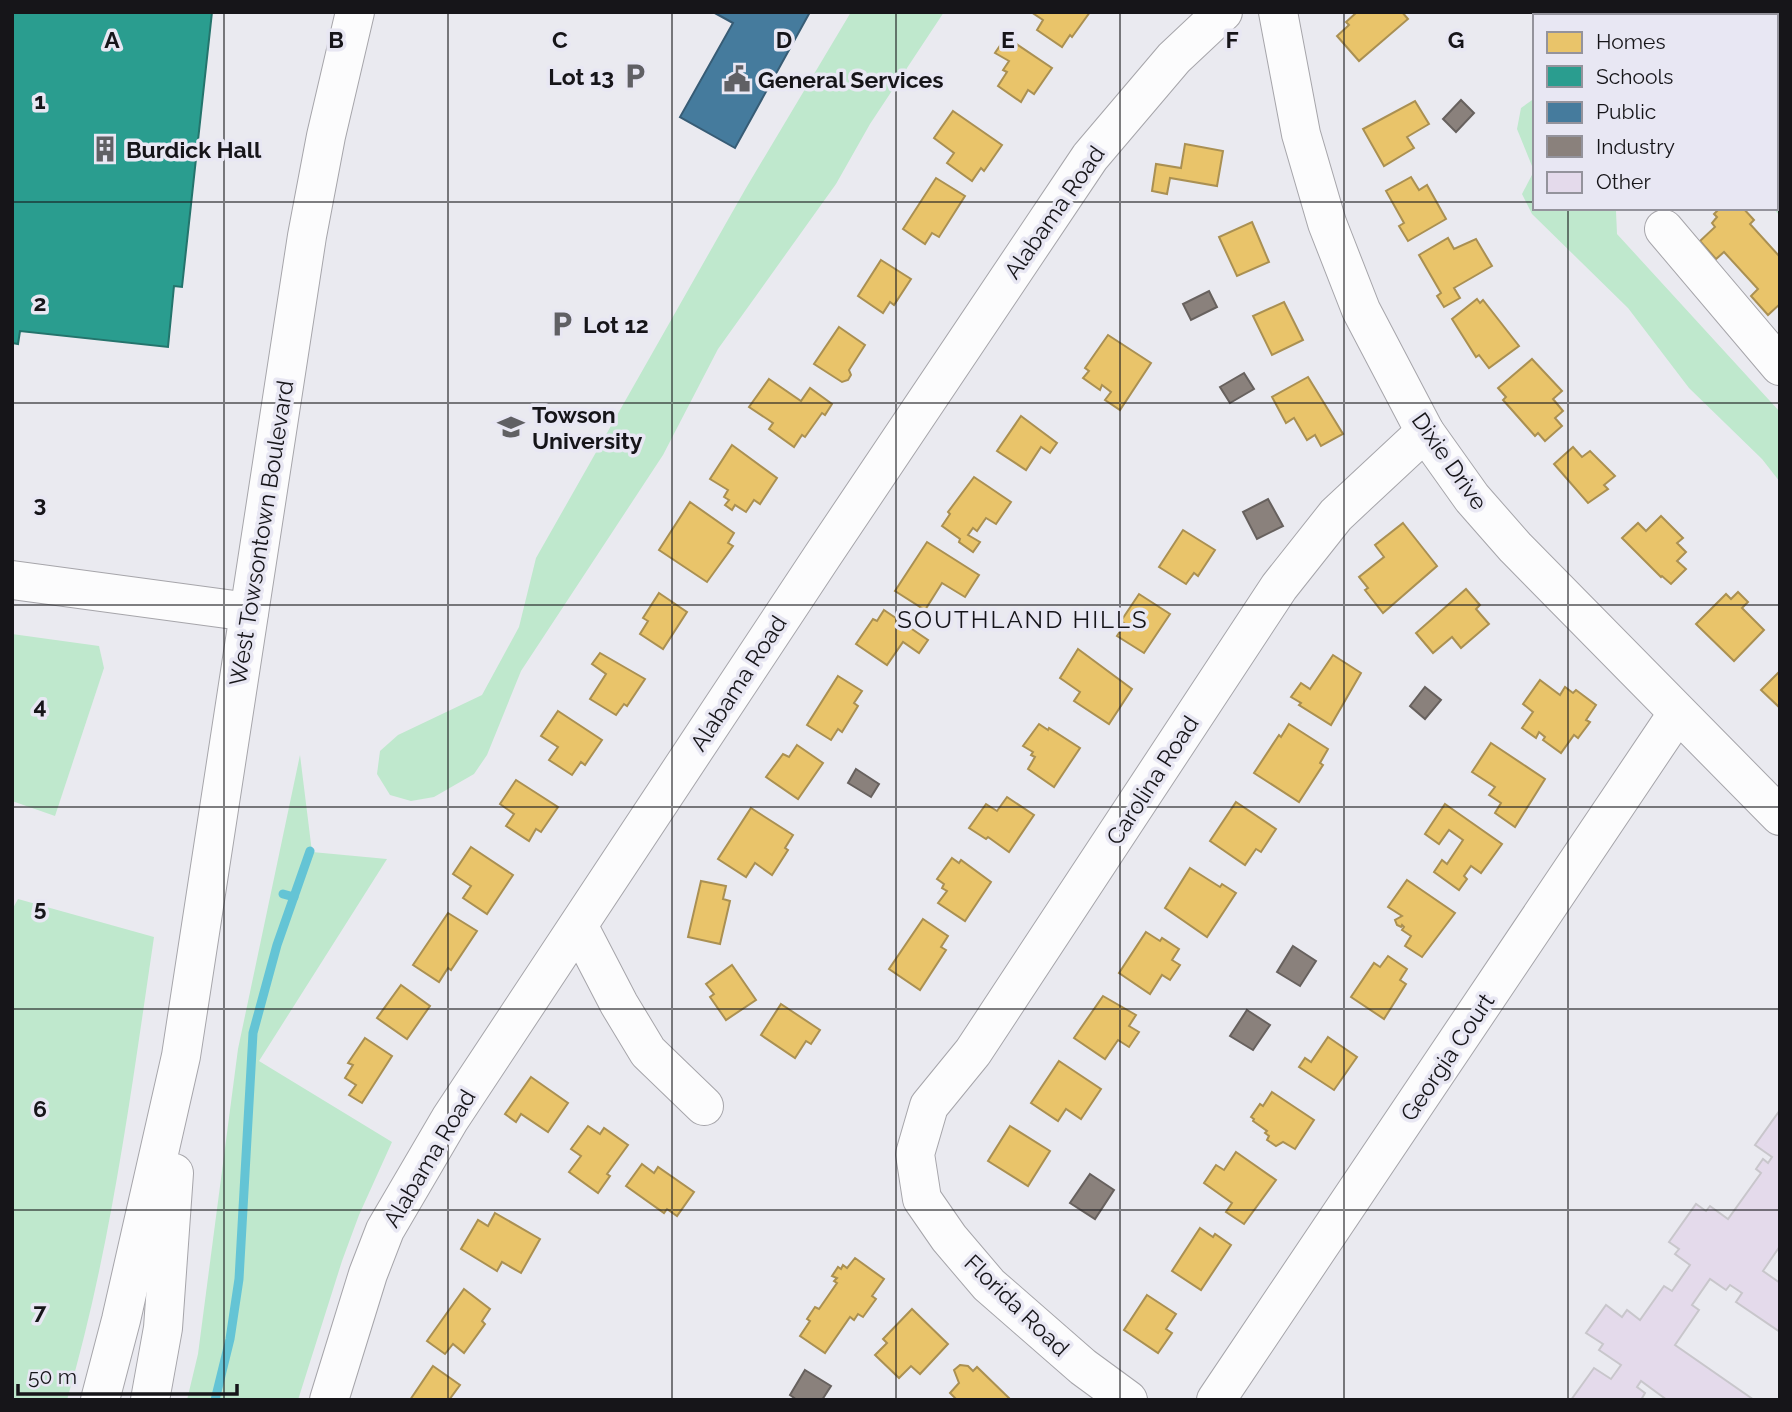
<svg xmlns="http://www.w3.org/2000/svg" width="1792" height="1412" font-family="Raleway,sans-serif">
<rect width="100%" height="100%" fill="#eaeaf0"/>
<g fill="#bfe8cd">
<polygon points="851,12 944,12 870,124 836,184 718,349 663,455 521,671 487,755 474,774 434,797 411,801 390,795 377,774 380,751 398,735 482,695 519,627 536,558 746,188"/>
<polygon points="1560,12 1780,12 1780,216 1773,208 1776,208 1776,16 1558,16"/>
<polygon points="1535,98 1535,208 1618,208 1616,211 1617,234 1780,412 1780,482 1762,459 1689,388 1628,308 1532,214 1522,194 1534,171 1517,129 1521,108"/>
<polygon points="12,634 99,646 104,668 55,816 12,801"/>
<polygon points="300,755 312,852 387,859 259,1061 392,1142 359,1215 342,1261 298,1400 187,1400 198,1354 238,1049"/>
<path d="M18,899L154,937C131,1092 111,1249 67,1400H12V910Z"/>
</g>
<g fill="#e9c46a" stroke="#aa9052" stroke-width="2">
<polygon points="1031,12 1090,12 1072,37 1070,35 1062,47 1037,30 1043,20"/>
<polygon points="1357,12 1402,12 1408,19 1359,61 1337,36 1349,25 1346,22"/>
<polygon points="1006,37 1052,68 1034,94 1028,90 1021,102 998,86 1007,72 1003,70 1009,61 995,53"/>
<polygon points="1415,101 1429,124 1407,137 1414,148 1384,166 1363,129"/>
<polygon points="953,111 1002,145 984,171 981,168 972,181 947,163 954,153 934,138"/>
<polygon points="1185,144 1223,151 1217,186 1170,178 1167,194 1152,191 1156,164 1181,168"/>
<polygon points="1411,177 1419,190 1427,185 1446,219 1408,241 1399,226 1404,223 1386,191"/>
<polygon points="936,178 965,196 939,237 932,233 925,244 903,229"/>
<polygon points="1720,208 1743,208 1754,220 1750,224 1780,257 1780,304 1768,315 1751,296 1758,289 1724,252 1716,259 1700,241 1715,227 1712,223 1717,217 1714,214"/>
<polygon points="1252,222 1269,262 1237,276 1219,237"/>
<polygon points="1448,238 1454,249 1476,239 1492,266 1454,288 1460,298 1444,307 1437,296 1441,293 1419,255"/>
<polygon points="881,260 911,279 894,305 890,302 883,313 858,296"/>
<polygon points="1477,299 1480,303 1483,300 1519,346 1489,368 1479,355 1476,357 1452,319"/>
<polygon points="1284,302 1303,340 1272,355 1253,316"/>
<polygon points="839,327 865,345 849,370 851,375 848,380 842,382 814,364"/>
<polygon points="1108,335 1151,363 1120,410 1105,400 1111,392 1102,385 1100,390 1083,378 1089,371 1085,368"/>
<polygon points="1532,359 1562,391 1553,399 1563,411 1555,418 1562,426 1545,441 1538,433 1535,436 1503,400 1506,397 1498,388"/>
<polygon points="1308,377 1343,434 1321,446 1315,435 1307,440 1294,418 1286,423 1272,397"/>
<polygon points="769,379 801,401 810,388 832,404 825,415 822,413 805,437 802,435 794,447 769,429 773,423 749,407"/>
<polygon points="1021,416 1057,443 1050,453 1041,447 1026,470 997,451"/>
<polygon points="732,445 777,478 760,504 754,500 746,512 735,505 732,510 725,505 729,500 724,497 728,490 710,479"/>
<polygon points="1573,447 1582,457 1590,451 1615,476 1604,485 1608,489 1588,503 1554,464"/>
<polygon points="974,477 1011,502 996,524 986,518 977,531 973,528 968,535 980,542 973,552 959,542 960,539 942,526 950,514 948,512"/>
<polygon points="690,502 734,533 728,543 733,546 707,582 659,550"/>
<polygon points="1661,516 1683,538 1677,543 1686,552 1677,561 1686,569 1671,584 1662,576 1661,577 1622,538 1638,523 1646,531"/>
<polygon points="1403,523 1437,566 1383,613 1365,590 1368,588 1359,577 1384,557 1375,545"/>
<polygon points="1183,530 1215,550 1198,576 1194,573 1186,584 1159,567"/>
<polygon points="927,542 979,575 965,597 942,583 925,610 895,591"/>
<polygon points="1466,589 1480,605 1476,609 1489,624 1461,648 1452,637 1433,653 1416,633"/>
<polygon points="1738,592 1748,602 1742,608 1764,630 1734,661 1696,624 1726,594 1731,599"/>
<polygon points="659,593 687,612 663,649 640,634 648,621 643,618"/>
<polygon points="1139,594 1170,614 1144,653 1117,636 1125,624 1121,621"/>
<polygon points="884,610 928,640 919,653 903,642 887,665 856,644 873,619 877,621"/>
<polygon points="1078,649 1132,689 1109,724 1074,701 1080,692 1060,678"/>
<polygon points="600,653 645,679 627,706 624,704 616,715 590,699 606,674 592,664"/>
<polygon points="1333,655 1361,673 1331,725 1299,705 1301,703 1291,697 1301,683 1310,689"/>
<polygon points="1780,671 1780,708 1761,690"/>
<polygon points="838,676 862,691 854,703 858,706 842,732 838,729 831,740 807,725"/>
<polygon points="1540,680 1560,695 1565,687 1573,693 1576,690 1596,705 1586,720 1590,722 1578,738 1574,735 1561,753 1543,740 1545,737 1539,732 1536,738 1522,728 1533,712 1523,704"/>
<polygon points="558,711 602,740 585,765 581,762 572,775 549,760 558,747 541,736"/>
<polygon points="1039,724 1048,730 1049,728 1080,748 1054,787 1028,769 1035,757 1031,755 1033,752 1023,746"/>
<polygon points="1289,724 1328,749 1320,763 1323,765 1299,802 1254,773 1279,735 1281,737"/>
<polygon points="1491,743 1545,779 1515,827 1495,813 1501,803 1489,795 1495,787 1472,772"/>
<polygon points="797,745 823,763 798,799 766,777 783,754 789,757"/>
<polygon points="516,780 558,807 541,832 536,829 529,841 506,826 514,814 500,804"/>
<polygon points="1007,797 1034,815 1009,852 988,837 986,839 969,828 986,804 997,811"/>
<polygon points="1236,802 1276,829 1261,852 1256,849 1245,865 1210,841"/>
<polygon points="1445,804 1502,844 1481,873 1471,866 1464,876 1467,879 1459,890 1434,872 1442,860 1447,864 1463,840 1449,830 1439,844 1425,834"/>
<polygon points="751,808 793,835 785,848 788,850 772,875 755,863 746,877 718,859"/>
<polygon points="471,847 513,875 487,914 463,898 471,886 453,874"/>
<polygon points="952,858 959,863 961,860 991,882 965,921 938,903 947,891 942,888 944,884 937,879"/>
<polygon points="1190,868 1220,887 1222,884 1236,893 1207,937 1165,908"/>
<polygon points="1407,880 1455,913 1422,957 1405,946 1411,936 1402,930 1404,927 1402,925 1401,927 1397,925 1395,920 1402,916 1388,907"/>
<polygon points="701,881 726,886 723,899 730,901 720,944 688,937"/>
<polygon points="448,913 477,931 451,970 448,968 439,982 413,965"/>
<polygon points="923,919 948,936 941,947 946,950 920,990 889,969"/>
<polygon points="1146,932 1160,941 1162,938 1179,949 1172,960 1180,965 1170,980 1162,975 1150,994 1119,973"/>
<polygon points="1388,956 1407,969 1400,980 1406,984 1384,1019 1351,997 1374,963 1380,967"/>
<polygon points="732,965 756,1000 726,1020 710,997 714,994 706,984"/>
<polygon points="401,985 430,1006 407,1039 377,1018"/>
<polygon points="1103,996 1136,1015 1129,1026 1139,1032 1129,1047 1118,1040 1105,1059 1074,1038"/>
<polygon points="781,1004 820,1030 811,1044 806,1041 795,1058 761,1035"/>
<polygon points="1328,1037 1357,1057 1334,1090 1299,1067 1305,1058 1311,1062"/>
<polygon points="365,1038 392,1056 362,1103 349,1095 356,1085 345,1078 353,1065 348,1063"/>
<polygon points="1059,1061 1101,1089 1081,1119 1066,1109 1058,1121 1031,1103"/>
<polygon points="531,1077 568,1103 548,1132 521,1114 516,1122 505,1114"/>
<polygon points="1272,1092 1314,1120 1295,1149 1283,1142 1276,1146 1267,1140 1269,1136 1265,1133 1267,1131 1253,1121 1254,1119 1251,1117 1260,1104 1263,1106"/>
<polygon points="588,1126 600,1134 604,1128 628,1145 607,1174 610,1176 598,1193 569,1172 581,1156 571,1149"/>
<polygon points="1010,1126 1050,1151 1028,1186 988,1161"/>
<polygon points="1236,1152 1276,1180 1244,1224 1226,1212 1232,1203 1204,1183 1216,1165 1224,1170"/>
<polygon points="642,1164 654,1173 658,1167 694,1192 677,1216 667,1209 664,1213 626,1186"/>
<polygon points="495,1213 540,1239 521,1273 502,1262 497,1271 461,1249 478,1220 488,1226"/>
<polygon points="1200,1228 1213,1237 1215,1234 1231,1245 1201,1290 1172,1271"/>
<polygon points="855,1258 884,1279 872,1296 876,1299 863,1317 858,1314 854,1320 850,1317 825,1353 800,1336 810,1321 807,1319 815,1307 819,1309 837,1283 834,1281 837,1278 832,1276 838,1267 841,1269 843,1265 847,1268"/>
<polygon points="464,1289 490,1309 482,1321 485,1324 464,1353 453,1344 445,1354 427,1341"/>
<polygon points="1147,1295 1176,1314 1166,1329 1172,1333 1158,1353 1124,1330"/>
<polygon points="912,1309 948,1344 920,1374 911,1366 899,1378 875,1355 887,1343 883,1339"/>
<polygon points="960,1365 968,1366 973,1371 977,1367 1010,1399 957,1400 950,1393 959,1383 954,1370"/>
<polygon points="433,1366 460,1385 449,1400 410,1400"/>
</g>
<polygon fill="#2a9d8f" stroke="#24746c" stroke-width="2" points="12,12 212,12 182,287 174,286 168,347 20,331 18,344 12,343"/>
<polygon fill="#457b9d" stroke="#375c75" stroke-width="2" points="713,12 810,12 735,148 680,117 733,23"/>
<g fill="#8a817c" stroke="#67615e" stroke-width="2">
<polygon points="1461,100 1474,113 1456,132 1443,119"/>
<polygon points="1209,291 1217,307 1191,320 1183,304"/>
<polygon points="1244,373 1254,389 1230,403 1220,387"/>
<polygon points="1268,499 1283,526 1257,539 1243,512"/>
<polygon points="1425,687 1441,700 1425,719 1410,706"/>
<polygon points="856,769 879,784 871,797 848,783"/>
<polygon points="1293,946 1316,961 1300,986 1277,972"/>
<polygon points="1247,1010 1270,1025 1253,1050 1230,1036"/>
<polygon points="1090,1174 1114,1190 1095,1219 1070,1203"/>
<polygon points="805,1370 831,1386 822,1400 797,1400 790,1395"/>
</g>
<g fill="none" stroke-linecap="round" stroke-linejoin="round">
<g stroke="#64c4d5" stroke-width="9">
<polyline points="283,894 294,897"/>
<polyline points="215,1400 230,1339 239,1279 253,1033 277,945 310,851"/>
</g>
</g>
<polygon fill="#e4daeb" stroke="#c8c6cb" stroke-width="2" points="1780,1110 1780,1246 1763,1271 1780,1283 1780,1332 1736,1302 1742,1293 1730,1285 1726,1290 1710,1279 1692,1305 1699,1310 1675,1345 1754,1400 1667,1400 1641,1381 1637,1387 1645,1393 1641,1400 1571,1400 1594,1368 1611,1379 1621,1365 1599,1350 1603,1344 1586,1333 1606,1305 1622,1317 1627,1310 1640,1320 1664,1286 1672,1291 1690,1265 1675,1254 1679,1249 1669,1242 1696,1204 1706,1211 1710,1206 1728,1219 1761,1173 1756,1169 1763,1159 1768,1163 1772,1157 1755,1145"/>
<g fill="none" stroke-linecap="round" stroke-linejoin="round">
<g stroke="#a6a5aa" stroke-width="40">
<g id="minor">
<polyline points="1278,12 1301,134 1327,223 1361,310 1425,432 1472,498 1515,547 1780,816"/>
<polyline points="1664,229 1780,366"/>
<polyline points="12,580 249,612"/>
<polyline points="579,927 619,1004 648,1052 704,1106"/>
<polyline points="329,1400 368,1274 385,1230 450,1119 823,555 1090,157 1174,58 1223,12"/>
<polyline points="1128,1400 1083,1367 989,1285 949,1238 922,1199 915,1154 929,1106 973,1052 1279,587 1336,515 1425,432"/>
<polyline points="1216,1400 1677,714"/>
</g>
</g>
<g stroke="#a6a5aa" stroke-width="40">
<g id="major">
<polyline points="100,1400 121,1320 181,1056 307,236 326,136 355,12"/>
<polyline points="150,1400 163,1328 174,1173"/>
</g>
</g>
<use href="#minor" stroke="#fcfcfd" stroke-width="38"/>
<use href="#major" stroke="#fcfcfd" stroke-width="38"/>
</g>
<path fill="none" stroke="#161519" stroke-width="2" stroke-opacity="0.55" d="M224,12V1400M448,12V1400M672,12V1400M896,12V1400M1120,12V1400M1344,12V1400M1568,12V16M12,202H1535M1776,202H1780M1568,208V1400M12,403H1780M12,605H1780M12,807H1780M12,1009H1780M12,1210H1780"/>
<defs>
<g id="parking-bare" transform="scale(2.1)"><path d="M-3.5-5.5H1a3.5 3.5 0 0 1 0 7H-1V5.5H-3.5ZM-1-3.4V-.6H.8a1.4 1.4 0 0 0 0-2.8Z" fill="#606064" stroke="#e8e7f3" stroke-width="2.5" paint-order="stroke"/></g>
<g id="civic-bare" transform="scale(2.1)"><path d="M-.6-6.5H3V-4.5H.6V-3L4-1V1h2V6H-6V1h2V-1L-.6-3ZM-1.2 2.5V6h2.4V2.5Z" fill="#606064" stroke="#e8e7f3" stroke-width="2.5" paint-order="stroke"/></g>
<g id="building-bare" transform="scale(2.1)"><path d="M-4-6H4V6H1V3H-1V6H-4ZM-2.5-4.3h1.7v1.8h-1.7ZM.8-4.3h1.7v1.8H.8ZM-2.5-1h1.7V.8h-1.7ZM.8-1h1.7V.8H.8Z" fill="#606064" stroke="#e8e7f3" stroke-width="2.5" paint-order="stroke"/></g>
<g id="university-bare" transform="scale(2.1)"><path d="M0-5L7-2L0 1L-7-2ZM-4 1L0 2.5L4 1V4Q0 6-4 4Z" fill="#606064" stroke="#e8e7f3" stroke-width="2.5" paint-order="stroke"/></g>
</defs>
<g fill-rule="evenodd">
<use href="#parking-bare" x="635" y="76"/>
<use href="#civic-bare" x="737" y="79"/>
<use href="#building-bare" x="105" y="149"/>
<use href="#parking-bare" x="562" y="324"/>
<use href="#university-bare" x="511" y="427"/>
</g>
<g text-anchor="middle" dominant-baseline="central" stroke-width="7" stroke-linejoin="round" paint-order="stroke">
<g font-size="23" font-weight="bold" fill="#161519" stroke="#e8e7f3" text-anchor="start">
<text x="614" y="76" text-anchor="end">Lot 13</text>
<text x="758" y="79">General Services</text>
<text x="126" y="149">Burdick Hall</text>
<text x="583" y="324">Lot 12</text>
<text x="532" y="414">Towson<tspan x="532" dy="26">University</tspan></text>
</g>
<g font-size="23" fill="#161519" stroke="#e8e7f3">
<text transform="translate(1054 212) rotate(-55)">Alabama Road</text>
<text transform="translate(1450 461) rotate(55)">Dixie Drive</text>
<text transform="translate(261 533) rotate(-81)">West Towsontown Boulevard</text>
<text transform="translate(738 683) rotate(-57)">Alabama Road</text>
<text transform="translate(1152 780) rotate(-57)">Carolina Road</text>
<text transform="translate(1447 1057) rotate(-56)">Georgia Court</text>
<text transform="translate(429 1158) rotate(-59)">Alabama Road</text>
<text transform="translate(1017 1305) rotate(44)">Florida Road</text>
</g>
<g font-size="24" letter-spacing="2" fill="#161519" stroke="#e8e7f3">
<text x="1023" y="619">SOUTHLAND HILLS</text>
</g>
</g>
<g font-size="23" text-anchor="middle" font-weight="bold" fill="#161519" stroke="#e8e7f3" stroke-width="7" stroke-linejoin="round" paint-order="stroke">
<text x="112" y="48">A</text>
<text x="336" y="48">B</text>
<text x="560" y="48">C</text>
<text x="784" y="48">D</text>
<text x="1008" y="48">E</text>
<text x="1232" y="48">F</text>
<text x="1456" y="48">G</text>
<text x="40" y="109">1</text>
<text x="40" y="311">2</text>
<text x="40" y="512">3</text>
<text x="40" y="714">4</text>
<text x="40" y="916">5</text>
<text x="40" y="1117">6</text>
<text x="40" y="1319">7</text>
</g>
<rect width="1792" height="1412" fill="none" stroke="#161519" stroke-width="28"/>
<rect x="1533" y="14" width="245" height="196" fill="#e8e7f3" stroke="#94939c" stroke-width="2"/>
<rect x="1547" y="32" width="35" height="21" fill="#e9c46a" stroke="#94939c" stroke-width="2"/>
<text x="1596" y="49" font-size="21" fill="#161519">Homes</text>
<rect x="1547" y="66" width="35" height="21" fill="#2a9d8f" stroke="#94939c" stroke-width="2"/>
<text x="1596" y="84" font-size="21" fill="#161519">Schools</text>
<rect x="1547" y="102" width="35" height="21" fill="#457b9d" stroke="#94939c" stroke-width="2"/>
<text x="1596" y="119" font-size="21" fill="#161519">Public</text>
<rect x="1547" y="136" width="35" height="21" fill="#8a817c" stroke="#94939c" stroke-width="2"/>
<text x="1596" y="154" font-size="21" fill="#161519">Industry</text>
<rect x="1547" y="172" width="35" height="21" fill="#e4daeb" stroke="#94939c" stroke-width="2"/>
<text x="1596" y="189" font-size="21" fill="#161519">Other</text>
<path d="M18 1384v10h219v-10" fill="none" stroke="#161519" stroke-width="3.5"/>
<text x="28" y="1384" font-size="21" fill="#161519" stroke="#e8e7f3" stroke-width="5" paint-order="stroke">50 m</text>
</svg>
